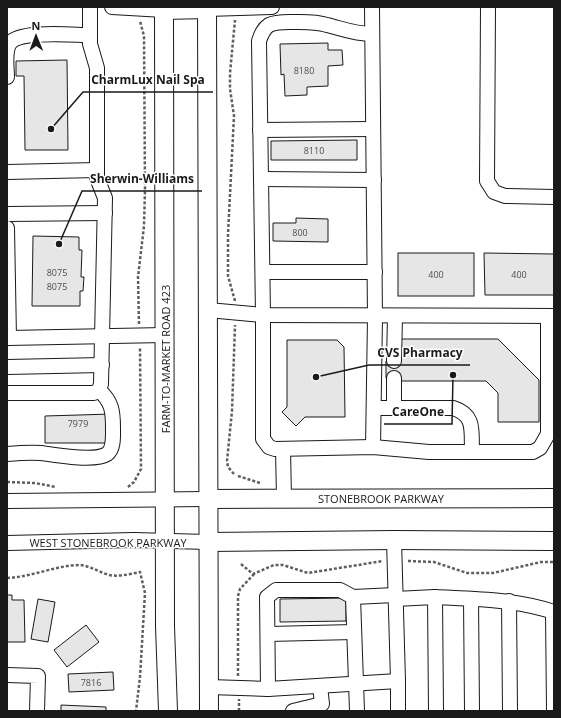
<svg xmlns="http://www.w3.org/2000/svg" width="561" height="718" font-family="'Open Sans',sans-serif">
<rect width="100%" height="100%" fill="#fff"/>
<g fill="#e6e6e6" stroke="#1a1a1a">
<polygon points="328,43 328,50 342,50 343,65 328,66 328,86 307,87 307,95 285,96 284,74 281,75 280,44"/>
<polygon points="67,60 68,150 25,150 24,76 16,76 16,61"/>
<polygon points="357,140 357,160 271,160 271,141"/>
<polygon points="296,218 328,219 328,242 273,241 273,223 296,223"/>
<polygon points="33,236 79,237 79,250 82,250 81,277 84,277 83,291 80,291 80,306 32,306"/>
<rect x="398" y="253" width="76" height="43"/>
<polygon points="484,253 554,254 554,295 485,295"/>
<polygon points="401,339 498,339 539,380 539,422 498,422 498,393 486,381 401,381 401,378 386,378 386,361 401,361"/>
<polygon points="287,340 337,340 344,347 345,417 305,417 296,426 282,412 287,407"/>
<polygon points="112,414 109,443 45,443 45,416"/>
<polygon points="7,595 12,595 12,600 24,600 25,642 7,642"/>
<polygon points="346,598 346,621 280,622 280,599"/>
<polygon points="38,599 55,602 48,642 31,639"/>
<polygon points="86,625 99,642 67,667 54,650"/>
<polygon points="113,672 114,690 69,692 68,674"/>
<polygon points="61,705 106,707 106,711 61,711"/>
</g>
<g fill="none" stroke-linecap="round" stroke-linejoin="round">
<g stroke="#1a1a1a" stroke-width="16">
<g id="minor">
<polyline points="112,7 164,10"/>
<polyline points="372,7 375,317 373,447"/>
<polyline points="488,7 487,181 494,192 505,196 554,197"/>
<polyline points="207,9 272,7"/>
<path d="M372,34C355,34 343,29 327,25C315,21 302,22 290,22C283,22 275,22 269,25C263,29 261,35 259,41L263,315V439L269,447L275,449L373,447L429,452H533L540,448L548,434V316"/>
<path d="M7,77C7,68 4,51 10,43C20,30 73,35 90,35"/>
<polyline points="260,130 373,129"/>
<polyline points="7,172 97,170"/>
<polyline points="261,179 374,180"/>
<polyline points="7,214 105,213"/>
<polyline points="7,228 9,338"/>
<polyline points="263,272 375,272"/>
<polyline points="208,310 263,315 554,316"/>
<polyline points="7,338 165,335"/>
<polyline points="394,361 395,317"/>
<polyline points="7,367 102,365"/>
<polyline points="7,393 94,393 99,390 101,384 105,198 97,178 97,68 90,44 90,7"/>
<path d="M374,408H453C476,415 471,432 472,452"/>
<polyline points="394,408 394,378"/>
<polyline points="283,449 284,498"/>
<path d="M7,454C18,453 30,452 41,453C55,455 95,462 107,454C114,449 113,436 113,428C113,411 112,402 99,390"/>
<polyline points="7,501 208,499"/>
<polyline points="7,543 134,540 208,542"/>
<polyline points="353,597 357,711"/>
<path d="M435,597C475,599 515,599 554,612"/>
<polyline points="395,599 435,597 436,711"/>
<polyline points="471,599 472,711"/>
<polyline points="509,601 510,711"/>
<polyline points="553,612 554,711"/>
<polyline points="268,634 354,632"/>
<polyline points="7,675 38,676 37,711"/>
<polyline points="398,681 398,711"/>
<polyline points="209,687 268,689 398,681 394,540"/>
<polyline points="268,689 267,597 276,590 340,590 353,597 395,595"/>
<polyline points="293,711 322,704 320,686"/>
</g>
</g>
<g stroke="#1a1a1a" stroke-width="20">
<g id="major">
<polyline points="164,7 165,626 168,711"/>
<polyline points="207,7 209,711"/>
<polyline points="164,10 207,9"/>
<polyline points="208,499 554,498"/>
<polyline points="208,542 394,540 554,541"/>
</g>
</g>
<g stroke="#5f5f5f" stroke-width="2.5" stroke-dasharray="3 2" stroke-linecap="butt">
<polyline points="235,301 228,276 228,234 234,116 230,89 230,73 235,20"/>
<polyline points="139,324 138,277 144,226 145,190 144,36 140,21"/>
<polyline points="234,474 228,467 227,461 232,411 235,325"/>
<polyline points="238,476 260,483"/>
<polyline points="7,482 35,483 56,487"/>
<polyline points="128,487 134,482 141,469 140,347"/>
<polyline points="408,561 434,562 467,573 493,573 541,562 554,562"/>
<polyline points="241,564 253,574 274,565 283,565 308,573 383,561"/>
<path d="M7,578C32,577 57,565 80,565C90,566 99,572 109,575C119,577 130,574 140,572L145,593L140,677L136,711"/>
<polyline points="238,676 238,596 240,589 255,573"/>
<polyline points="239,711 239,699"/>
</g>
<use href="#minor" stroke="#fff" stroke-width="14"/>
<use href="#major" stroke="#fff" stroke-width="18"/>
</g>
<g text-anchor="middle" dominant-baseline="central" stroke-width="3" stroke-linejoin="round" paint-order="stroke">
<g font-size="9" fill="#4d4d4d">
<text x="304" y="70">8180</text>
<text x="314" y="150">8110</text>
<text x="300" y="232">800</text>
<text x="57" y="272">8075</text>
<text x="436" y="274">400</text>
<text x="519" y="274">400</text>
<text x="57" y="286">8075</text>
<text x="78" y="423">7979</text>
<text x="91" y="682">7816</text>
</g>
<g font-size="11" fill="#1a1a1a" stroke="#fff">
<text transform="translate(165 359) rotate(-90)">FARM-TO-MARKET ROAD 423</text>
<text x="381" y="498">STONEBROOK PARKWAY</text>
<text x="108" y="542">WEST STONEBROOK PARKWAY</text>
</g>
</g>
<path fill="none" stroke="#1a1a1a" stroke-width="1.5" d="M51 129L83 92H213M59 244L82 191H202M316 377L369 365H470M453 375L452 424H384"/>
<g fill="#1a1a1a" stroke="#fff" stroke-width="1.5">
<circle cx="51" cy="129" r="4"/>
<circle cx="59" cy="244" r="4"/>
<circle cx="316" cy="377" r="4"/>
<circle cx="453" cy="375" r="4"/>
</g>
<g font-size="12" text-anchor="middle" font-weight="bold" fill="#1a1a1a" stroke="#fff" stroke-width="3" stroke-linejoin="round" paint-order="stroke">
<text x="148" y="84">CharmLux Nail Spa</text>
<text x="142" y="183">Sherwin-Williams</text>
<text x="420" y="357">CVS Pharmacy</text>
<text x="418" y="416">CareOne</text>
</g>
<rect width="561" height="718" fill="none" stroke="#1a1a1a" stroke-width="16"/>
<g transform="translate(36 36) rotate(359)" stroke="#ffffff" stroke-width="3" paint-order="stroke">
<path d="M0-3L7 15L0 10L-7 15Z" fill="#1a1a1a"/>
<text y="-6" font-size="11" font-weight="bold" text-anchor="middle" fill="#1a1a1a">N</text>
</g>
</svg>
